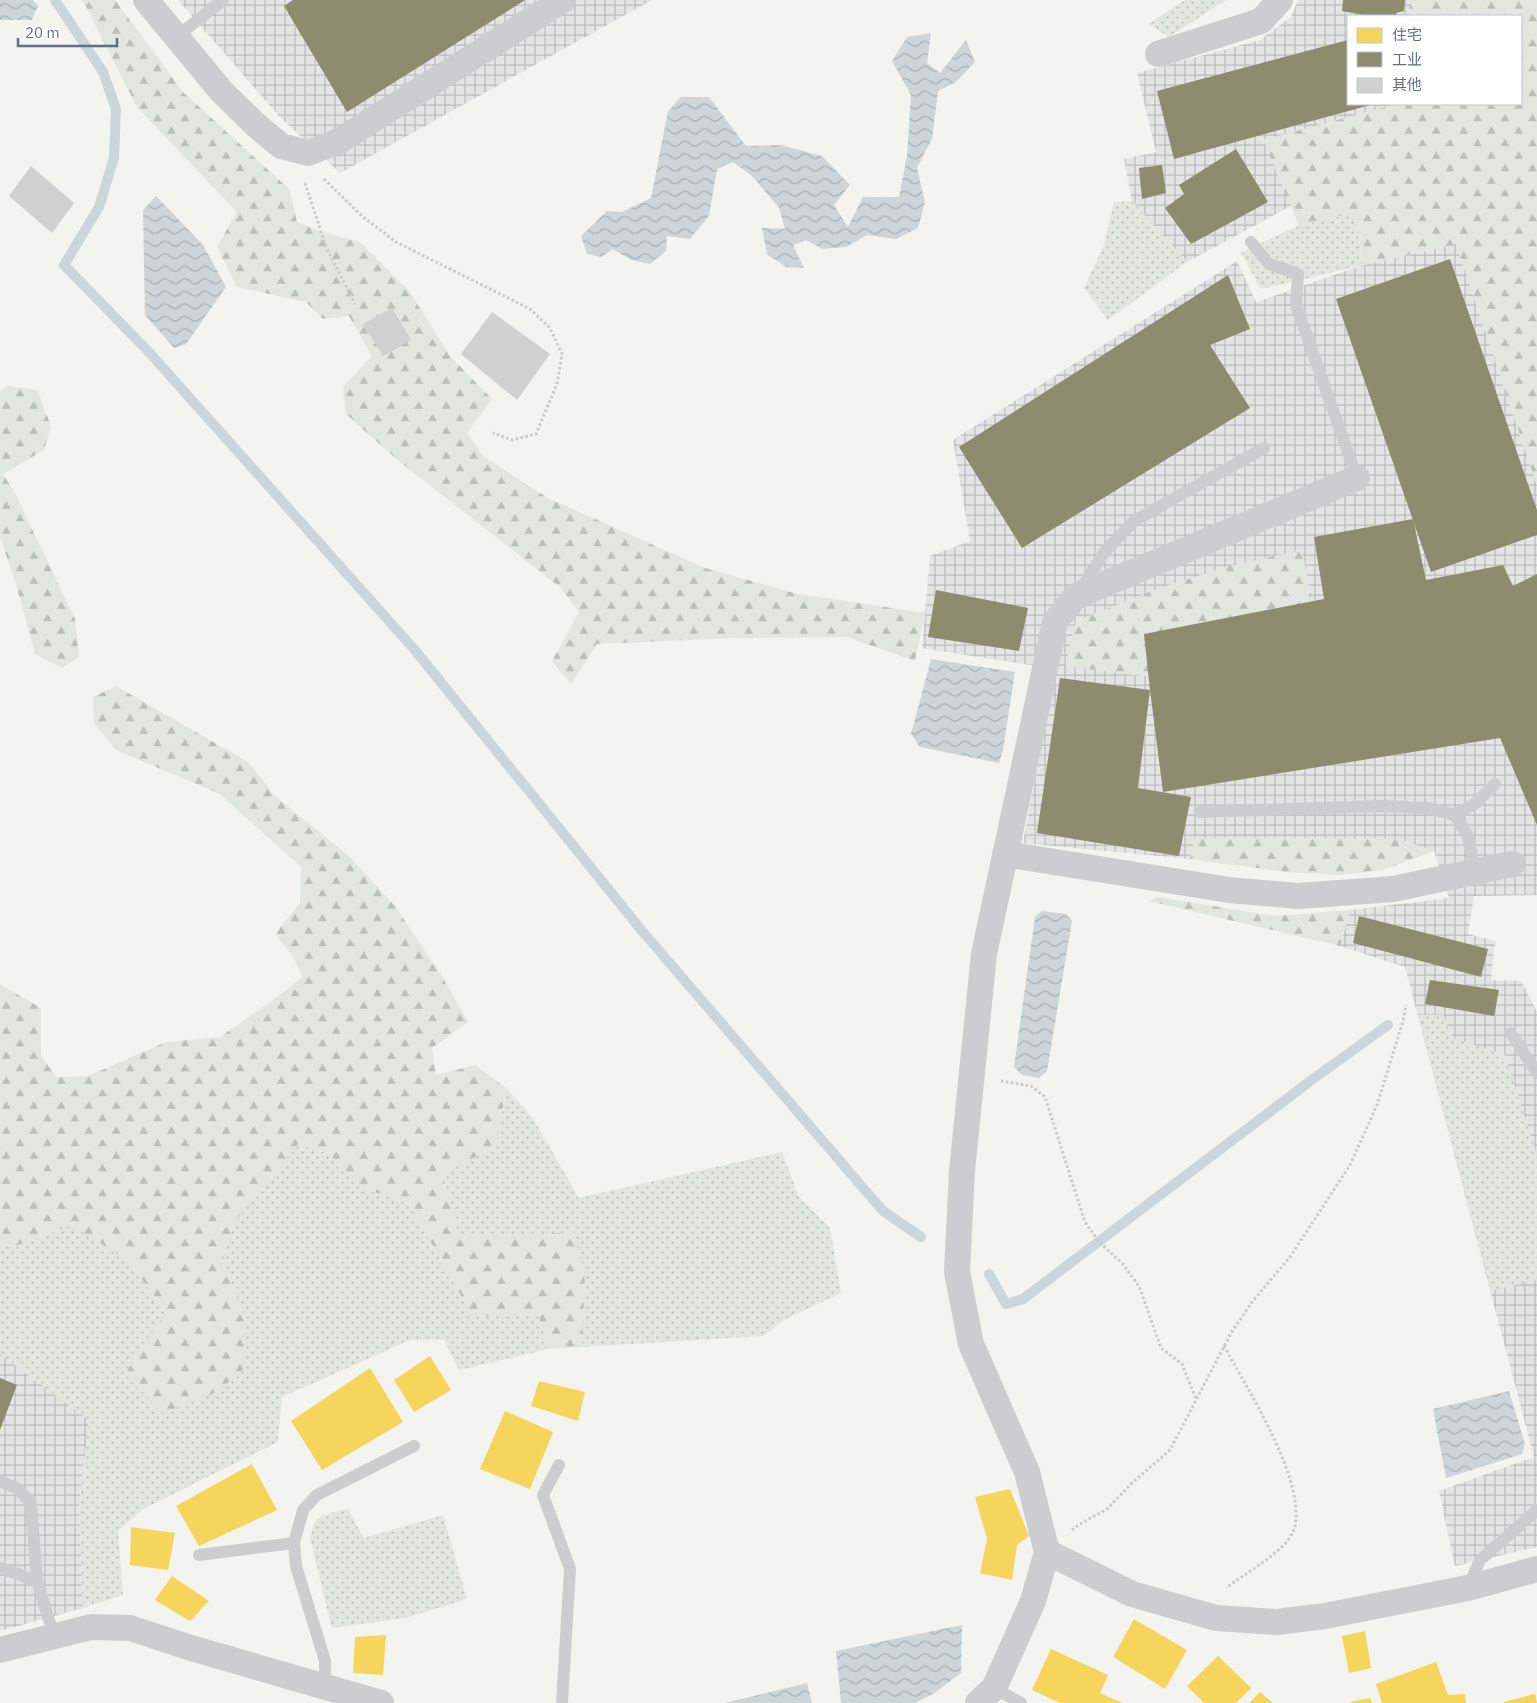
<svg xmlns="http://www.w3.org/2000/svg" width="1537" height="1703" font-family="'IBM Plex Sans','Noto Sans SC',sans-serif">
<defs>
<pattern id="industrial-grid" width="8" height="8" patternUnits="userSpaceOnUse" patternTransform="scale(1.25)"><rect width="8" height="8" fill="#e3e4e3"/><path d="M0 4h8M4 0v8" fill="none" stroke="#bbbdbd"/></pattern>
<pattern id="grass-dots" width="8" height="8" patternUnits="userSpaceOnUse" patternTransform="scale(1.25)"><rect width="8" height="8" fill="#e1e6de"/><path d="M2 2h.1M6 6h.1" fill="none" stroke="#babfb9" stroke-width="1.8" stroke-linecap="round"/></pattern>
<pattern id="forest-firs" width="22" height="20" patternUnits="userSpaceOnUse" patternTransform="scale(1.25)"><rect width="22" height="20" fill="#e1e6de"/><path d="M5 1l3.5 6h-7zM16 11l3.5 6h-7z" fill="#babfb9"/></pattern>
<pattern id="water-waves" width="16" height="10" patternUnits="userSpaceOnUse" patternTransform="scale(1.25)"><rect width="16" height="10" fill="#ced5d8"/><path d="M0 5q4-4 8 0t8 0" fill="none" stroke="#abb1b5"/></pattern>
</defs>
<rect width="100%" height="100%" fill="#f3f3f0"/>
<g fill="url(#industrial-grid)">
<polygon points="178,0 652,0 340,173 280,117"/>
<polygon points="1298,0 1410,0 1409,16 1348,16 1348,104 1397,104 1264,140 1291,206 1187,262 1132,201 1124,159 1156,152 1137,73 1260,40 1291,17"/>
<polygon points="1456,244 1537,485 1537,895 1474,896 1468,934 1495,941 1491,980 1521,981 1537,1012 1537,1547 1455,1566 1439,1491 1534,1457 1405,967 1340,946 1350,910 1449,898 1434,851 1397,839 1195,838 1190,859 1023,843 1055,669 922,648 930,556 970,541 953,440 1237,261 1256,302 1363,265"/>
<polygon points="0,1354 89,1420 79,1504 83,1608 0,1631"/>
</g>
<g fill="url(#grass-dots)">
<polygon points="1185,0 1226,0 1169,37 1149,24"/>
<polygon points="1132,201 1187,262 1108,320 1084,288 1104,245 1114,202"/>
<polygon points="1354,213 1363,265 1261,289 1241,253 1299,225"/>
<polygon points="1418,1015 1443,1015 1453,1038 1505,1055 1537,1155 1537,1280 1491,1291"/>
<polygon points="506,1088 532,1117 579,1198 782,1152 799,1197 830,1228 841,1293 784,1320 764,1336 582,1347 585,1272 494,1237 459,1236 442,1174 496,1147"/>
<polygon points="298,1144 329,1154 360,1187 409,1204 473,1317 538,1314 548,1349 459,1370 444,1340 410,1340 282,1397 278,1442 143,1509 118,1531 123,1595 83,1608 79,1504 89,1420 0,1354 0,1245 14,1247 72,1225 129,1262 166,1312 125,1374 246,1322 223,1260 234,1223"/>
<polygon points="348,1509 364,1538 443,1515 467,1599 405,1618 332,1628 310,1538 314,1523 322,1515"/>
</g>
<g fill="url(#forest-firs)">
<polygon points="81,0 115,0 184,93 289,189 297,222 322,232 360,242 409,291 450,356 492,399 467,433 484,457 548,498 705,568 798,594 925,613 915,661 847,637 735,638 597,644 571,684 552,661 579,612 561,588 400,462 346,414 343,387 372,356 349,316 323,319 306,302 237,287 217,247 237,212 137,107 84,3"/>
<polygon points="1410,0 1537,0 1537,485 1456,244 1363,265 1354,213 1299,225 1263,140 1397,104 1521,104 1521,16 1409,16"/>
<polygon points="6,386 37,390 51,426 44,450 3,474 15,493 75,619 79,657 62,668 35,654 16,584 0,537 0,391"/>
<polygon points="1302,550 1312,602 1144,634 1149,677 1065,666 1076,621 1154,590 1229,566"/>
<polygon points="116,686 248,762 276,797 350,857 395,906 442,976 468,1022 432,1048 436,1075 475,1065 506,1088 496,1147 442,1174 459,1236 494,1237 573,1232 585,1272 582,1347 548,1349 538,1314 473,1317 409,1204 360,1187 329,1154 298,1144 234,1223 223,1260 246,1322 242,1373 210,1395 162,1413 125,1374 166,1312 129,1262 72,1225 13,1247 0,1245 0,984 41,1008 41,1055 56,1077 88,1076 166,1042 220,1037 269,1003 303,977 292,955 275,934 300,903 301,867 220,794 116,750 94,723 93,697"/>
<polygon points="1195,838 1397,839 1434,851 1383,870 1339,875 1286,872 1190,859"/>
<polygon points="1157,897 1275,916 1350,910 1340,946 1149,901"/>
</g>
<g fill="url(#water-waves)">
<polygon points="0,0 33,0 38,6 32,20 0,20"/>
<polygon points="931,33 927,63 940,73 966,40 975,62 956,82 938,91 932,139 917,168 925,202 918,228 896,239 867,235 846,247 822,249 806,240 793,245 804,268 786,267 767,254 762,228 785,229 779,208 752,176 733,162 717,169 709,216 690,239 667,236 666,251 650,264 631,260 613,249 601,257 587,254 581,236 607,211 622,212 651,198 668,111 681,97 709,97 746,146 781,145 822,156 850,185 834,205 848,227 863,197 899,197 907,156 911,95 892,61 907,37"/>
<polygon points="156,196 203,245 226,287 186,344 174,348 145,315 143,210"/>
<polygon points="931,659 1015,672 1003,750 999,763 920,747 911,734"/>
<polygon points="1042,911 1066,914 1072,921 1047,1071 1039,1078 1022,1075 1014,1067 1035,917"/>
<polygon points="1509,1391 1525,1444 1522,1454 1446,1478 1433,1409"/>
<polygon points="962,1625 961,1673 933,1694 915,1703 841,1703 836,1651"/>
<polygon points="807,1683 812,1703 725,1703"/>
</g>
<g fill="#f6d55c">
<polygon points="430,1356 451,1390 414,1412 394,1380"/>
<polygon points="370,1368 403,1422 322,1470 291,1421"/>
<polygon points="539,1381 585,1392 578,1421 531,1406"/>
<polygon points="505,1411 553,1432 530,1489 480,1469"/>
<polygon points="252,1464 277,1510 199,1546 176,1506"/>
<polygon points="1010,1489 1029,1536 1017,1545 1012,1580 980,1573 987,1539 975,1497"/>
<polygon points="131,1527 175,1533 168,1570 130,1565"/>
<polygon points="172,1576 209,1601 190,1621 155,1600"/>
<polygon points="1134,1619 1187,1650 1165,1689 1113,1657"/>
<polygon points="1365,1631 1371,1668 1349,1673 1342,1636"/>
<polygon points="386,1635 383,1675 353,1673 355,1637"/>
<polygon points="1051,1649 1108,1675 1100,1693 1122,1703 1060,1703 1032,1690"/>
<polygon points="1218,1656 1251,1688 1236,1703 1204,1703 1187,1686"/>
<polygon points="1436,1662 1448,1695 1465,1694 1466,1703 1382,1703 1376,1684"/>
<polygon points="1260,1692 1273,1703 1249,1703"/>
<polygon points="1535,1694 1537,1703 1504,1703 1504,1702"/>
<polygon points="1370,1698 1372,1703 1350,1703 1350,1702"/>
</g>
<g fill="#8c8c6e">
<polygon points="293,0 525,0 347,112 284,6"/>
<polygon points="1343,0 1405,0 1404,11 1396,13 1397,16 1369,16 1342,11"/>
<polygon points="1348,40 1348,104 1374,104 1174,159 1157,91"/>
<polygon points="1236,149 1268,202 1191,244 1165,208 1184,194 1179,185"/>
<polygon points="1162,165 1166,193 1142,199 1139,168"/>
<polygon points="1450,259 1537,510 1537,535 1431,572 1336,299"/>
<polygon points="1228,275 1250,329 1210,345 1250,408 1022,548 959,447"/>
<polygon points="1413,519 1426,580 1503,565 1513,586 1537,574 1537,825 1500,738 1163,792 1150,690 1138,788 1191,797 1179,856 1037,833 1060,678 1150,690 1144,634 1324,599 1314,537"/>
<polygon points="936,590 1028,608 1019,651 928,637"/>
<polygon points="1359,916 1488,949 1481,977 1353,943"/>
<polygon points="1430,980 1499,990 1494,1016 1425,1004"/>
<polygon points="0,1378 17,1385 0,1430"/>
</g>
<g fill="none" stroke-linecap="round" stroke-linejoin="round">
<g stroke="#ced5d8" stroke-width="10">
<polyline points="55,0 103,72 116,109 114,158 99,207 64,265 147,350 414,649 643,932 883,1211 921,1237"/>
<polyline points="989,1274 1006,1304 1023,1299 1313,1079 1388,1025"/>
</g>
</g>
<g fill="#cfd0d0">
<polygon points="31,166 74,203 52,233 9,196"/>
<polygon points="392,308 411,340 383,356 363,324"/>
<polygon points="492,312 550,354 517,400 461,354"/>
</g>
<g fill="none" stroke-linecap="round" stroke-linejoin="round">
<g stroke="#cacacb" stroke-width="3" stroke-dasharray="2.5 2.5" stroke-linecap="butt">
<polyline points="324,179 362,216 396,242 530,309 550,328 562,354 557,384 536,434 512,440 493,433"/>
<polyline points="305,183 326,247 355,304"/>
<polyline points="1001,1081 1031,1086 1045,1097 1085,1222 1099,1242 1122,1263 1139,1286 1161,1348 1182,1364 1196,1399"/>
<path d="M1224,1346C1246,1387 1311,1487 1293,1532C1285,1551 1243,1575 1226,1588"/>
<polyline points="1072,1530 1080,1524 1107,1509 1132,1483 1170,1450 1231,1333 1252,1302 1290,1257 1350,1165 1377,1105 1403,1021 1406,1005"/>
</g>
<g stroke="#cccdce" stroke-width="12">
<polyline points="176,37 223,0"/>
<polyline points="1251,242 1269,264 1298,274 1296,305 1357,478"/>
<polyline points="1080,590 1106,550 1134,521 1264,448"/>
<polyline points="1200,812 1382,806 1428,808 1455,815 1467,834 1476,872"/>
<polyline points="1455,815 1476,803 1495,784"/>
<polyline points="1511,1033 1537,1073"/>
<polyline points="559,1465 543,1495 570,1569 562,1703"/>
<polyline points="0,1481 18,1489 31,1503 37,1581 54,1636"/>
<polyline points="199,1555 294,1543"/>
<polyline points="0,1568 37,1581"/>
<polyline points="1468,1588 1480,1560 1537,1510"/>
<polyline points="325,1687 325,1661 296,1566 294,1543 303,1510 317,1495 414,1446"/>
<polyline points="994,1688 1021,1703"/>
</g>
<g stroke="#cccdce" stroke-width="26">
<polyline points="146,0 222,92 256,125 281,146 308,153 339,141 563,0"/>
<polyline points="1158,54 1261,21 1280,0"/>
<polyline points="1005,854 1229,890 1298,896 1393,889 1512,864"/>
<polyline points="1047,1552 1132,1594 1216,1618 1277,1622 1325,1616 1468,1588 1537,1569"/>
<polyline points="0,1650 91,1627 130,1628 191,1648 381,1703"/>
<polyline points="978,1703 994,1688 1012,1648 1033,1601 1047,1552 1027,1472 971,1344 957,1272 962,1171 984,954 1055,622 1076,596 1357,478"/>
</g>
</g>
<rect x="1347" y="15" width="175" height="90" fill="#ffffff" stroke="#c0c6cd"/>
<rect x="1357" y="28" width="25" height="15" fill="#f6d55c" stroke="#c0c6cd"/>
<text x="1392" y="40" font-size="15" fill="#617082">住宅</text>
<rect x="1357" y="52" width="25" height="15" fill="#8c8c6e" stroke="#c0c6cd"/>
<text x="1392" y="65" font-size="15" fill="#617082">工业</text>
<rect x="1357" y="78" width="25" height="15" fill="#cfd0d0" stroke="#c0c6cd"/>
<text x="1392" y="90" font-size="15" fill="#617082">其他</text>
<path d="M18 38v8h99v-8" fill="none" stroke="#617082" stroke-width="2.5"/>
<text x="25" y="38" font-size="15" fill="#617082" stroke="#ffffff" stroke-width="4" paint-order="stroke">20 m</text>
</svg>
